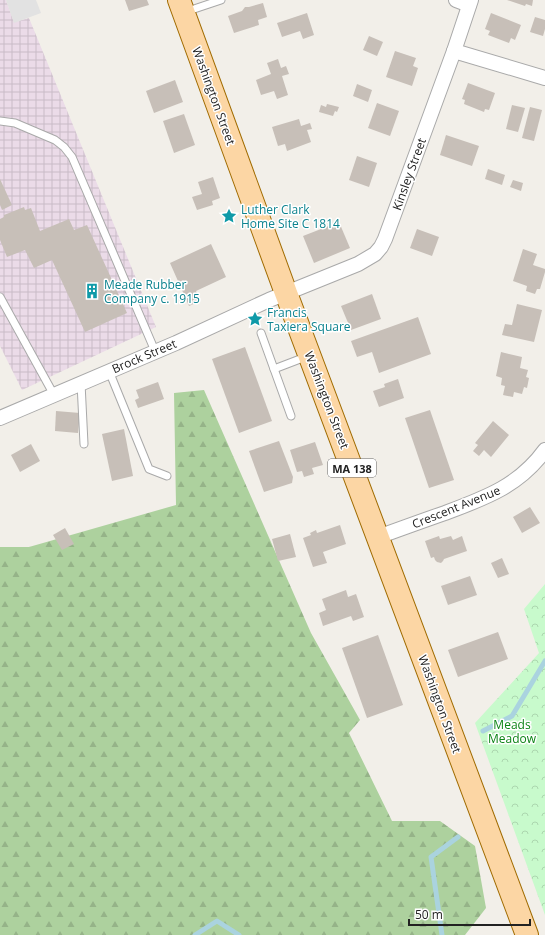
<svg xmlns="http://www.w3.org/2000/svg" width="545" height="935" font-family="'Open Sans',sans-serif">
<defs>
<pattern id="industrial-grid" width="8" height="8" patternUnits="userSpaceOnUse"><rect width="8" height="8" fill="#ebdbe8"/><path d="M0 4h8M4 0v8" fill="none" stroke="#c9bcc7"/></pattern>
<pattern id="forest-firs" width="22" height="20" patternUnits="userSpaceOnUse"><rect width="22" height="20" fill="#add19e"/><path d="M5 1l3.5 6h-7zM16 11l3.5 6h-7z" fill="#95b388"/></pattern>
<pattern id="park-crowns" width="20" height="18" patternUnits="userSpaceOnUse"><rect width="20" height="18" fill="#c8facc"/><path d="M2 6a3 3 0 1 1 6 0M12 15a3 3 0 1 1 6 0" fill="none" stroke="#acd6af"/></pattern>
</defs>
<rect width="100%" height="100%" fill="#f2efe9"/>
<polygon fill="url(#industrial-grid)" points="0,0 6,0 14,22 29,18 156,327 22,390 0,346"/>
<polygon fill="url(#forest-firs)" points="204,390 311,633 360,720 349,733 392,821 440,821 475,846 486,908 465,935 0,935 0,547 29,547 176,505 174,393"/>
<polygon fill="url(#park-crowns)" points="545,584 545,915 475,723 539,653 524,609"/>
<polygon fill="#e2e2e2" points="6,0 36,0 41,13 14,23"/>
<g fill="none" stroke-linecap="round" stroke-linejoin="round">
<g stroke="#aad3df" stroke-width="5">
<polyline points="483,731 512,716 545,661"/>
<polyline points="195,935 217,921 239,935"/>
<polyline points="442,935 431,857 458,837"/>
</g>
</g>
<g fill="#c7bfb8">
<polygon points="125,0 147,0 149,5 129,11"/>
<polygon points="507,0 533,0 532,6 526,4 525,6"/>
<polygon points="263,3 267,17 258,20 259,25 234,33 228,16 242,11 245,7 249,7"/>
<polygon points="307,13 314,35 303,39 300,31 282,37 277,23"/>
<polygon points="491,13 521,25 515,40 511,38 509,43 488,35 490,31 485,29"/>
<polygon points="535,17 545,20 545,29 543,36 530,32"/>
<polygon points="369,36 383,42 377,56 363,50"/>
<polygon points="395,51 416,58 413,66 418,68 412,86 386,77"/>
<polygon points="278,59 281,68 286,66 289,74 282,76 288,95 277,99 274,91 261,95 256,80 271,74 267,63"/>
<polygon points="175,80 183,102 154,113 146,91"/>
<polygon points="468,83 495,93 489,110 485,109 484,112 464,104 465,100 462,99"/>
<polygon points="357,84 372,90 368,102 353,96"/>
<polygon points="377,103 399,111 390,136 368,128"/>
<polygon points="327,104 339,107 337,112 335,111 333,116 319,112 321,105 326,107"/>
<polygon points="512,105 525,108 518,132 506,129"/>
<polygon points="530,107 542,110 534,141 522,138"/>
<polygon points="184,114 195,145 174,153 163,121"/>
<polygon points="299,119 301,126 310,123 312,129 307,130 311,142 287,151 285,144 278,146 272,127"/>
<polygon points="446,135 479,146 472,166 440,155"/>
<polygon points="357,156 377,163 369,187 349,180"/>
<polygon points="488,169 505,175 502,185 485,179"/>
<polygon points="213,177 220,198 212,201 213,205 197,210 192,197 202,194 198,182"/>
<polygon points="0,179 12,205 2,210 0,205"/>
<polygon points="513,180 523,183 521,191 510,187"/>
<polygon points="24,207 25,210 31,208 40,231 69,219 74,230 87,225 127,313 85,332 52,260 34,268 25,250 7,257 0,240 0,219 4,217 4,215"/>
<polygon points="339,222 350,248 314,263 303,236"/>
<polygon points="417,229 439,237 432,256 410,248"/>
<polygon points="211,244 226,277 196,291 200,301 189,306 170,263"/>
<polygon points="523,249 537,254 533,265 545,269 545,272 540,289 537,289 535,294 526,291 527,286 513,281"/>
<polygon points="372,294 381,319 351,330 341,306"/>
<polygon points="517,304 542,310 534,342 502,335 505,324 512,325"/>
<polygon points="418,317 431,354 379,373 372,352 357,357 351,341"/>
<polygon points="245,347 272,421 239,433 212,359"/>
<polygon points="501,352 522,357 520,368 528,370 526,377 529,378 527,388 524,387 522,394 514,392 513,397 503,395 505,386 501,385 502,378 496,376"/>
<polygon points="398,379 404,398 379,407 373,391 385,387 384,384"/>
<polygon points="158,382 164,399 138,408 135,400 139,398 136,390"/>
<polygon points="430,410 454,480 429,488 405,418"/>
<polygon points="56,411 80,413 78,433 55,431"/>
<polygon points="493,421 509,435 491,457 484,450 479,456 473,451 478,445 475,443"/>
<polygon points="124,429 133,476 112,481 102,434"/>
<polygon points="279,441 293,477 292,483 264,492 249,451"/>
<polygon points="315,442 323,465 312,468 314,474 304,477 302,471 297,472 290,450"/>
<polygon points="31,444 40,461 20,472 11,455"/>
<polygon points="530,507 540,523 522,533 513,517"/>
<polygon points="340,525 346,544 323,552 327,563 313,567 303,538 311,535 310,533 316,530 317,533"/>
<polygon points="65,528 74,544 62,550 53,535"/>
<polygon points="290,534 296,557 278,561 272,539"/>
<polygon points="439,536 440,539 451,536 453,540 462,536 467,551 444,559 443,561 441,563 437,562 435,560 434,557 431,558 425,541"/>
<polygon points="502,558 509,574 498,578 491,563"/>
<polygon points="470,576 477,595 448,605 441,586"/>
<polygon points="346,590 348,597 356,594 364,617 353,621 351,616 323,626 319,613 326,610 322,599"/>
<polygon points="498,632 508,659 458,677 448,650"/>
<polygon points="378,635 403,705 367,718 342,648"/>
</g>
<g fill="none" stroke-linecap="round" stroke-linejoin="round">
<g stroke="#a9a9a9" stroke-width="9">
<g id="service">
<polyline points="185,12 221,0"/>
<polyline points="0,121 15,123 55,140 64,147 72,157 155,351"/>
<polyline points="0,297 54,395"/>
<polyline points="261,333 274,369 308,356"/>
<polyline points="274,369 291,416"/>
<polyline points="109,371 149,469 167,476"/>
<polyline points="81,383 84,444"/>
</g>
</g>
<g stroke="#a9a9a9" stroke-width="16">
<g id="minor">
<polyline points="456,0 469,5"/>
<polyline points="454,51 545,78"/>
<polyline points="0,418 176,343 269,300 358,264 375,254 381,247 385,239 454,51 471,0"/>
<path d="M378,537C400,529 422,521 445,513C485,498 519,486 545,450"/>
</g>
</g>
<g stroke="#a06b00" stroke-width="24">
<polyline id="primary" points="179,0 286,293 527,935"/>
</g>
<use href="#service" stroke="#fff" stroke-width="7"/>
<use href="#minor" stroke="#fff" stroke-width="14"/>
<use href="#primary" stroke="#fcd6a4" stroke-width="22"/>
</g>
<defs>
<g id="sight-bare" transform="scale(1.2)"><path d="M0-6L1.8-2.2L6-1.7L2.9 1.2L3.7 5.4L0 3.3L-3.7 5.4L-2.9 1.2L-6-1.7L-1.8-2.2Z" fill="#0f9aa8" stroke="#fff" stroke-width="2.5" paint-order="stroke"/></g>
<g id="building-bare" transform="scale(1.2)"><path d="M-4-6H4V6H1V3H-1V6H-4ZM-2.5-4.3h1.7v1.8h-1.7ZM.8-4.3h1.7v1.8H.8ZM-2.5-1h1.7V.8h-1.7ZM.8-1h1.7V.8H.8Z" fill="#0f9aa8" stroke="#fff" stroke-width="2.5" paint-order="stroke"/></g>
</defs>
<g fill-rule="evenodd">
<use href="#sight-bare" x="229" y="216"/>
<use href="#building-bare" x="92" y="291"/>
<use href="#sight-bare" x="255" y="319"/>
</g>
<g text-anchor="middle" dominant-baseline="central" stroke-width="3" stroke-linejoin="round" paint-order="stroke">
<rect fill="#fff" stroke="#646464" stroke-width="1" x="328" y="459" width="48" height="18" rx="3"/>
<g font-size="11" font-weight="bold" fill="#222">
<text x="352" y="468">MA 138</text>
</g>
<g font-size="12" fill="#222" stroke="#fff">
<text transform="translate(214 96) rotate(70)">Washington Street</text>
<text transform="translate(409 174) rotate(-70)">Kinsley Street</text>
<text transform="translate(144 356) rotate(-23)">Brock Street</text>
<text transform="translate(327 400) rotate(69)">Washington Street</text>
<text transform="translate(456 507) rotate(-22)">Crescent Avenue</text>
<text transform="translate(440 704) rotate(70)">Washington Street</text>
</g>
<g font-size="12" fill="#0d838f" stroke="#fff" text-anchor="start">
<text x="241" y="209">Luther Clark<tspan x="241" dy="14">Home Site C 1814</tspan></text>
<text x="104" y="284">Meade Rubber<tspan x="104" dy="14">Company c. 1915</tspan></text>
<text x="267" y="312">Francis<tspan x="267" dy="14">Taxiera Square</tspan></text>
</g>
<g font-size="12" fill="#0c8416" stroke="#fff">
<text x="512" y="724">Meads<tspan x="512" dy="14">Meadow</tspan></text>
</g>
</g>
<path d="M409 919v6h121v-6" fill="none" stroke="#222222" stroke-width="2"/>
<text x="415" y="919" font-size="12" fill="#222222" stroke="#ffffff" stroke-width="3" paint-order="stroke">50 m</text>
</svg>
